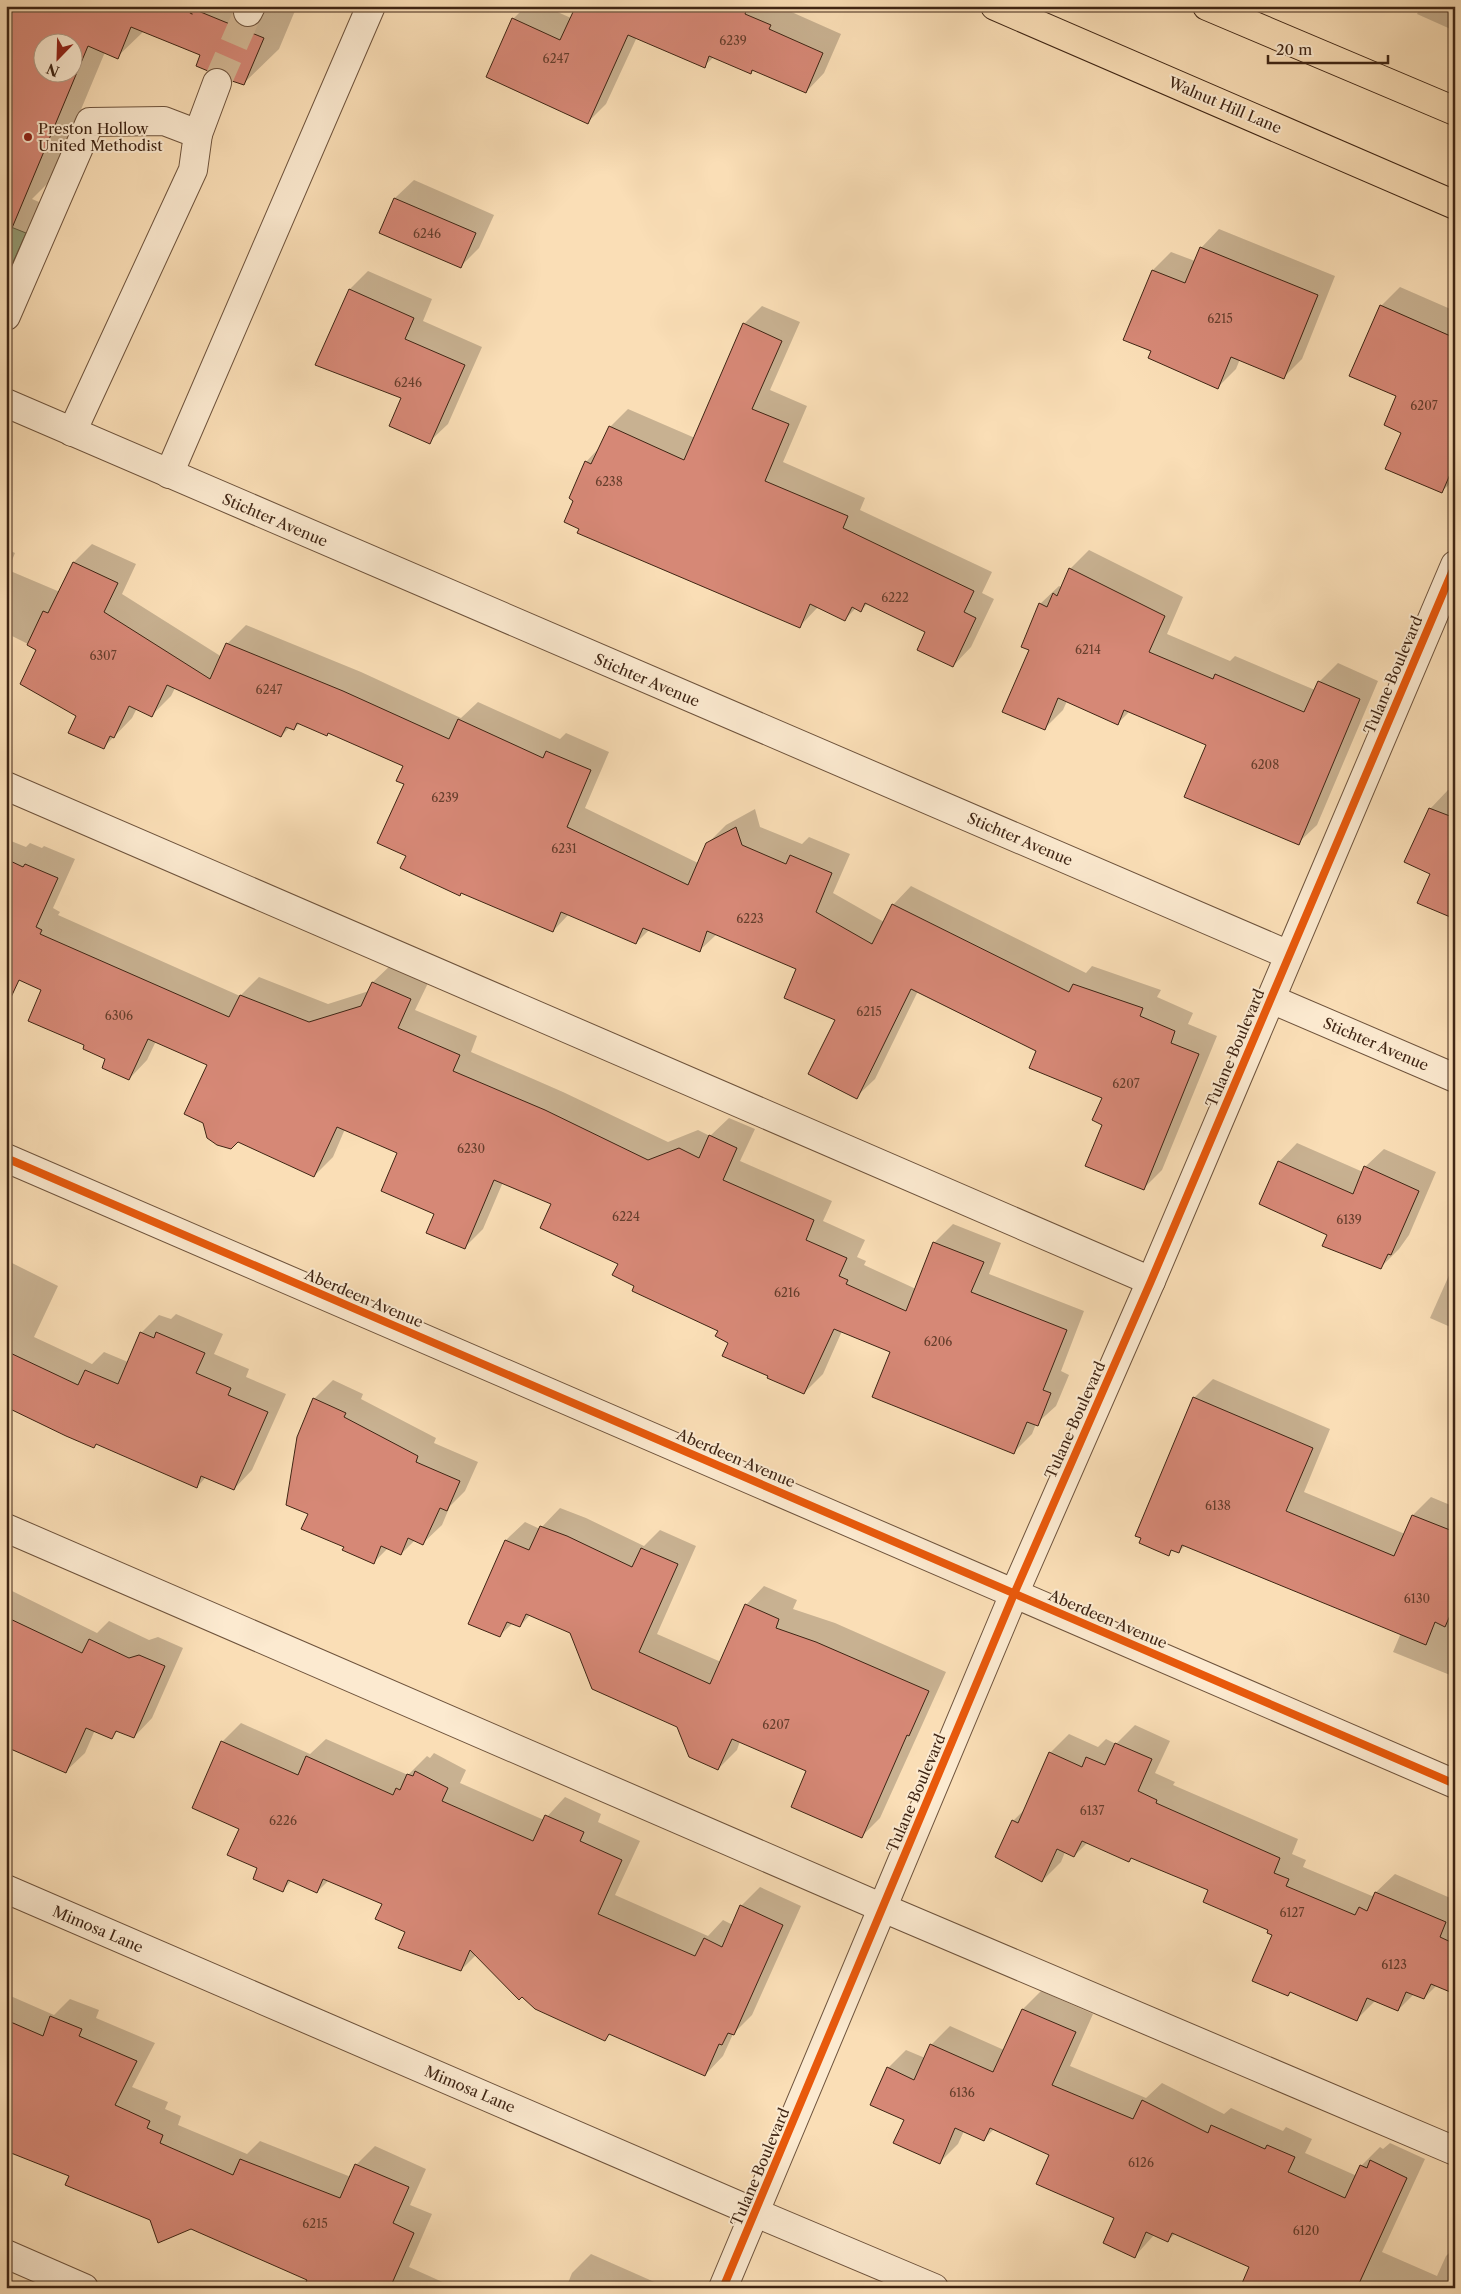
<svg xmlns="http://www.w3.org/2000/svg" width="1461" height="2294" font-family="'Libre Caslon Text',serif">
<rect width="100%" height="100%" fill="#fadeb6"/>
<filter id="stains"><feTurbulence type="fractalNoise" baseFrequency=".004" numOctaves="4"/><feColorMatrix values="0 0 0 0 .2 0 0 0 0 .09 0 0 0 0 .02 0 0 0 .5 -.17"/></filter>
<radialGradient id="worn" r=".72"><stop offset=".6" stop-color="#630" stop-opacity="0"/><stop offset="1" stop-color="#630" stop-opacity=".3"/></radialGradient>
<polygon fill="#bac291" stroke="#7c7452" points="6,225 26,233 6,278"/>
<g fill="#0003" fill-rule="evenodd">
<path d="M6,6H297L279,49L243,84L230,73L202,55L144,31L117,57L105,52L52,179L32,199L51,207L6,304ZM232,24L255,33L254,36L232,27ZM42,42H72V72H42Z"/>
<polygon points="526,6 544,6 571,18 577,6 789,6 787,10 841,34 824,73 806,92 754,70 751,73 714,57 704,66 637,37 606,104 588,122 513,19"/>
<polygon points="1421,6 1455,6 1455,31 1417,14"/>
<polygon points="414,180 494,215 479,248 460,267 395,198"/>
<polygon points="1219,229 1335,276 1302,359 1284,377 1240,359 1236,369 1217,388 1152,350 1125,339 1153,270 1171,252 1195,261 1201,248"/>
<polygon points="368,271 432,299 423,321 482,347 448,424 429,442 403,398 317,365 350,289"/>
<polygon points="1400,287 1455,311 1455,479 1441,492 1398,396 1381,306"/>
<polygon points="762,306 800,322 770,390 807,406 783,462 865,498 860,510 992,572 982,593 994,599 971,647 953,666 927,631 868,603 861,610 856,608 845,619 818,607 799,627 580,528 575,500 586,462 600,447 610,427 628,409 695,438 744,324"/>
<polygon points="92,544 136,564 122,594 222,657 227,644 246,625 361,672 461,718 478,702 560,739 566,733 609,752 585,808 698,863 707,844 726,825 755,809 760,827 802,844 809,837 850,854 833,893 884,922 893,905 911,886 1086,973 1092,966 1161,990 1157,997 1193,1013 1188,1024 1217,1036 1162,1170 1143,1189 1103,1124 1103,1097 1037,1051 918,991 875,1079 856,1097 836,1019 797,968 717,934 700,950 650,929 636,943 569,914 553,931 462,892 460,895 408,855 404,766 330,732 326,735 300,723 294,729 290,727 281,736 175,688 171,696 152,715 137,708 132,718 103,748 78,716 38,649 6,633 6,549 15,553 8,570 60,592 74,562"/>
<polygon points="1089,550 1183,597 1167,634 1230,661 1235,656 1315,690 1319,682 1338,663 1378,681 1317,825 1298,843 1208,744 1130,711 1118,723 1067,701 1063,710 1044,729 1030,650 1040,604 1059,586 1061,587 1070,569"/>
<polygon points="1448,790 1455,793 1455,918 1432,873 1430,809"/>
<polygon points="6,839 26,847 30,843 42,848 44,846 75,859 53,908 60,912 58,915 240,996 259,977 328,1004 369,991 373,982 392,964 429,981 415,1010 477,1036 471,1052 563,1092 668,1142 698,1130 710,1136 729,1118 755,1129 740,1161 832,1201 823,1221 865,1240 857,1257 866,1261 864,1265 916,1289 934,1243 953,1224 1001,1243 989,1274 1084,1311 1061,1371 1069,1375 1056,1406 1036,1424 1032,1434 1014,1452 891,1352 842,1331 823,1374 804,1393 723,1356 730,1342 719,1330 636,1285 619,1264 553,1204 503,1182 483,1229 464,1248 436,1214 399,1152 345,1129 333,1157 314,1176 209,1064 156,1041 147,1060 129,1079 107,1059 86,1045 43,990 6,973"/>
<polygon points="1297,1143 1363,1172 1365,1167 1384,1149 1436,1172 1409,1235 1399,1249 1380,1268 1329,1234 1279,1162"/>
<polygon points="6,1260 58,1286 34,1337 92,1364 104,1352 128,1362 141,1333 159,1315 171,1319 176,1314 223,1334 214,1354 249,1369 246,1377 286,1394 252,1470 234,1489 206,1477 197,1487 97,1443 94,1446 6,1406"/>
<polygon points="1455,1262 1455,1329 1430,1318"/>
<polygon points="1213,1379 1330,1429 1304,1492 1405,1534 1413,1515 1431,1497 1455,1507 1455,1677 1393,1652 1401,1633 1186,1545 1178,1552 1173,1550 1168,1554 1194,1398"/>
<polygon points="333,1380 363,1394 361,1399 436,1438 434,1443 478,1462 465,1491 450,1506 442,1525 423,1543 415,1540 401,1554 388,1548 374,1562 346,1546 309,1513 314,1399"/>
<polygon points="560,1508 586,1518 644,1546 660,1530 696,1546 657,1634 721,1662 746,1605 764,1586 797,1600 793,1609 835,1623 946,1672 880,1818 861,1837 808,1770 740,1741 737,1750 718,1769 678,1726 571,1632 531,1614 520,1626 513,1623 499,1636 470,1623 506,1540 525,1522 540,1529"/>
<polygon points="6,1588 97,1633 109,1621 149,1640 158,1637 183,1648 152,1718 134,1737 118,1730 112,1737 95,1730 85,1753 66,1771 6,1746"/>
<polygon points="241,1723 310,1754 326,1739 408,1775 427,1756 430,1758 434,1753 466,1770 460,1783 544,1820 565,1797 601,1814 598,1822 640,1841 615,1895 708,1936 723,1920 733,1925 741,1906 760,1887 801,1906 752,2015 733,2034 723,2056 705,2075 611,2033 605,2039 477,1954 461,1970 407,1932 383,1903 329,1880 317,1892 292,1880 283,1890 259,1868 241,1828 222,1742"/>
<polygon points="1135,1725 1170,1741 1155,1773 1175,1782 1173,1785 1298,1839 1292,1854 1306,1860 1303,1867 1372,1896 1395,1874 1455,1900 1455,1989 1437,1985 1424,1998 1414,1994 1398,2010 1376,2000 1356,2020 1291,1991 1287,1995 1273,1934 1210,1890 1133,1857 1129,1861 1088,1842 1074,1856 1065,1852 1061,1862 1042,1881 1013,1821 1026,1808 1050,1753 1069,1734 1098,1747 1106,1739 1116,1744"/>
<polygon points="1041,1991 1093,2014 1070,2066 1146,2098 1162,2083 1224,2114 1231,2108 1283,2131 1286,2127 1312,2139 1305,2153 1357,2176 1361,2166 1380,2147 1383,2149 1390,2143 1425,2159 1382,2252 1437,2276 1446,2256 1455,2247 1455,2288 1241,2288 1251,2266 1176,2233 1168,2240 1155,2234 1135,2256 1115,2217 1051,2154 994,2129 984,2139 964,2131 958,2144 940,2162 906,2119 888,2068 906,2050 925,2058 931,2045 950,2026 1004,2050 1023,2009"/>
<polygon points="6,1994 54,2015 70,1999 99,2010 96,2018 155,2043 132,2087 168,2102 165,2109 181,2116 178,2125 247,2154 260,2141 351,2177 356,2165 375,2146 426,2169 410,2205 432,2214 409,2267 456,2288 305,2288 308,2279 191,2228 151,2219 70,2176 6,2067"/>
<polygon points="591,2254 659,2284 657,2288 566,2288 572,2273"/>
</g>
<g fill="#d68876" stroke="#3f2514" fill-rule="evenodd">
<path d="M6,6H186L264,38L244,85L232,81L229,73L223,69L215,68L208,71L196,66L200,55L131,27L118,59L88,46L7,240ZM42,42H72V72H42Z"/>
<polygon points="561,6 748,6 745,14 771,25 769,29 823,53 806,93 752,70 751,74 709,56 705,68 628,35 588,124 486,77 512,18 560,40 573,12"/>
<polygon points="394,198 476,233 461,268 379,233"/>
<polygon points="1200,247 1318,295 1284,379 1231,357 1218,389 1148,358 1151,351 1123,340 1152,270 1185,283"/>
<polygon points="349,289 414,318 405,339 465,365 430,444 389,426 401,398 315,365"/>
<polygon points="1380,305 1455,338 1455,463 1442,493 1385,469 1401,433 1384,425 1396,396 1349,376"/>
<polygon points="743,323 782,341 752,409 789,424 765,481 848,516 843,528 974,591 964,612 976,618 953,667 917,650 925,632 865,603 861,612 852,607 845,621 810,604 800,628 577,533 579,529 564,522 573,501 569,498 585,461 591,464 609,426 684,460"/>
<polygon points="73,562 118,583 104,612 210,679 226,643 343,691 449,739 458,719 543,758 546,751 591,770 567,827 688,885 706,843 736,827 742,845 786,864 790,855 832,873 816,912 872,944 892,904 1069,992 1073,984 1143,1008 1140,1016 1175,1031 1171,1043 1199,1054 1144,1190 1085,1166 1102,1125 1092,1120 1102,1098 1029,1068 1036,1051 911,989 857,1099 808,1074 835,1020 784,998 796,969 707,931 700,952 643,928 636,944 561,912 553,932 461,893 460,896 400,868 406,856 377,843 404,784 396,781 403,766 328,733 327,736 297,723 294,730 286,727 281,737 167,685 152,717 129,706 114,738 110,736 104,749 68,733 76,716 20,684 36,650 27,645 43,611 48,613"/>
<polygon points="1069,568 1165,616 1149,652 1213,679 1215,674 1304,712 1318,681 1360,699 1299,845 1184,797 1206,745 1124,710 1118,725 1058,698 1045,730 1002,712 1029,650 1021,647 1039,603 1047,607 1053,593 1057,596"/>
<polygon points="1429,808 1455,818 1455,919 1417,903 1430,874 1404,862"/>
<polygon points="6,859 23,867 25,864 58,878 36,927 42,930 40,934 229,1017 240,995 309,1022 361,1006 372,982 411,999 398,1028 460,1055 453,1071 545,1110 648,1160 679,1148 699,1158 709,1135 737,1148 723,1180 814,1220 806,1240 847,1258 839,1276 848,1280 846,1284 906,1311 933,1242 984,1262 971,1292 1067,1330 1043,1390 1051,1393 1038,1426 1027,1422 1014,1454 872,1397 890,1352 834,1329 804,1394 767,1378 768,1376 722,1356 728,1343 715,1336 718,1331 632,1291 634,1286 612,1275 618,1264 540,1228 551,1204 494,1180 465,1249 426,1233 434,1214 381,1191 397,1153 337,1127 314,1177 238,1142 231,1149 217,1145 207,1138 203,1123 184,1114 207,1065 148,1039 129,1080 102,1068 105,1059 83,1049 84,1045 28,1021 41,990 19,980 6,1008"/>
<polygon points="1278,1161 1353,1194 1364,1166 1419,1191 1391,1255 1388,1254 1381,1269 1322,1246 1327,1235 1259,1204"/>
<polygon points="140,1332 154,1338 156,1332 205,1353 196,1373 231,1388 228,1395 268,1412 234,1490 201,1476 197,1488 96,1444 94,1448 66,1436 6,1407 6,1351 78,1385 85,1370 118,1384"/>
<polygon points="1193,1397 1313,1448 1286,1511 1394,1556 1412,1515 1455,1532 1455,1604 1445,1627 1435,1622 1426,1645 1182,1545 1179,1553 1171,1550 1169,1556 1139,1543 1141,1538 1135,1536"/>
<polygon points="313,1398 346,1413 344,1417 418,1456 416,1462 460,1481 447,1511 440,1508 423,1545 408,1538 401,1555 381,1546 374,1564 342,1550 344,1547 301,1529 308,1514 286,1505 297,1437"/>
<polygon points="540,1526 567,1536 632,1567 641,1548 678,1564 639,1652 710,1684 745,1604 779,1619 776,1628 816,1642 929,1691 909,1736 907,1735 862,1838 791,1807 806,1771 732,1739 718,1770 689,1757 677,1727 592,1689 570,1633 526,1614 520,1627 507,1622 500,1637 468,1624 505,1540 529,1550"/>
<polygon points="6,1617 82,1653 89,1639 129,1658 139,1655 165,1666 134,1738 116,1731 112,1739 86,1728 66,1773 6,1747"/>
<polygon points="221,1741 298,1775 306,1756 393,1795 396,1788 400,1790 407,1774 413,1776 415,1771 448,1788 442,1801 533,1841 545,1815 584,1832 580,1841 622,1860 598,1914 695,1956 704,1938 722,1947 740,1905 783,1925 734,2035 728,2033 722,2045 719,2044 705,2076 609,2034 605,2041 535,2009 522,1997 519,2000 470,1950 461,1971 398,1948 405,1932 375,1919 382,1904 323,1879 317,1893 288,1880 283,1892 253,1879 257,1868 227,1855 239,1829 192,1808"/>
<polygon points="1115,1743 1152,1759 1138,1791 1157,1800 1156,1803 1280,1858 1274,1873 1289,1879 1286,1886 1355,1915 1359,1907 1367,1911 1375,1892 1446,1922 1440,1937 1455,1944 1455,1994 1431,1984 1424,1999 1406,1992 1398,2011 1367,1998 1357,2021 1290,1992 1288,1996 1252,1981 1272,1935 1267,1933 1268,1930 1203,1902 1208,1890 1131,1858 1129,1862 1082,1841 1074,1857 1057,1849 1042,1882 995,1857 1012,1820 1018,1823 1049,1752 1082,1767 1086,1757 1105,1765"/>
<polygon points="1022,2009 1076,2032 1052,2085 1133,2119 1142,2100 1208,2133 1211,2125 1265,2149 1267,2145 1295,2157 1288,2172 1345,2198 1360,2165 1367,2168 1370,2160 1407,2178 1357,2288 1240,2288 1249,2267 1172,2233 1168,2242 1146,2232 1135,2258 1103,2243 1114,2218 1036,2184 1049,2155 990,2128 984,2141 955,2128 940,2164 893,2143 904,2120 870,2105 887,2067 914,2080 930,2044 993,2072"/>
<polygon points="50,2016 82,2029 79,2036 137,2061 115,2105 150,2121 147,2128 163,2135 160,2143 233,2175 240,2159 340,2198 355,2164 409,2187 393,2223 414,2233 390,2288 303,2288 307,2280 191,2229 158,2243 150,2220 65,2185 69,2176 6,2151 6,2020 43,2036"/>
</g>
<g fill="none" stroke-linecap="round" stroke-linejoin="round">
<polyline stroke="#d5b996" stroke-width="28" stroke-dasharray="28 14" stroke-linecap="butt" points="217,83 248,12"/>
<g stroke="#6e533c" stroke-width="30">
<g id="minor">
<polyline points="248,12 251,6"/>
<polyline points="198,134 217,83"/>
<polyline points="6,316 90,122 164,121 198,134 193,170 72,432"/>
<polyline points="6,403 1289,955"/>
<polyline points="169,474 371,6"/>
<polyline points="6,786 1151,1281"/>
<polyline points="1271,999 1455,1078"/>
<polyline points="6,1158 1455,1784"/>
<polyline points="6,1528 883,1908 1455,2151"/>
<polyline points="6,1889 756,2213 934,2288"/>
<polyline points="6,2254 84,2288"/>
<polyline points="723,2288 1014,1594 1151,1281 1455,565"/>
</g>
</g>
<g stroke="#3f2514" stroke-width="30">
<g id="major">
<polyline points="995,6 1455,205"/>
<polyline points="1207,6 1455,111"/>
</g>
</g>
<polyline stroke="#3f2514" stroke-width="3" stroke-dasharray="1 2.5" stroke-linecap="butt" points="191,14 195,6"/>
<use href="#minor" stroke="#fcead0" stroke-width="28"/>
<use href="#major" stroke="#fadeb6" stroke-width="28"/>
<g stroke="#fcead0" stroke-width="11">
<g id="cycleway">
<polyline points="6,1158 1455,1784"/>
<polyline points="723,2288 1014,1594 1151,1281 1455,565"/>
</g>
</g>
<use href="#cycleway" stroke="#e8590c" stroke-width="8"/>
</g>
<circle fill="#8f2418" stroke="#fcead0" stroke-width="2" cx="28" cy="137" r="5"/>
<g text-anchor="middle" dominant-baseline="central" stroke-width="4" stroke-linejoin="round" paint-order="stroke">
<g font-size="12" fill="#653e2c">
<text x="733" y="40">6239</text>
<text x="556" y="58">6247</text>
<text x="427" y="233">6246</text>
<text x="1220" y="318">6215</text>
<text x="408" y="382">6246</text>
<text x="1424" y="405">6207</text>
<text x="609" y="481">6238</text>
<text x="895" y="597">6222</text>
<text x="1088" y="649">6214</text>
<text x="103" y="655">6307</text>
<text x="269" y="689">6247</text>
<text x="1265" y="764">6208</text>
<text x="445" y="797">6239</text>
<text x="564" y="848">6231</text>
<text x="750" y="918">6223</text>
<text x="869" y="1011">6215</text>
<text x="119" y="1015">6306</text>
<text x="1126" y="1083">6207</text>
<text x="471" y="1148">6230</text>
<text x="626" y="1216">6224</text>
<text x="1349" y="1219">6139</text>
<text x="787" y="1292">6216</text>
<text x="938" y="1341">6206</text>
<text x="1218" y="1505">6138</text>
<text x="1417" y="1598">6130</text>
<text x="776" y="1724">6207</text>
<text x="1092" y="1810">6137</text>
<text x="283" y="1820">6226</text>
<text x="1292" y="1912">6127</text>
<text x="1394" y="1964">6123</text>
<text x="962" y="2092">6136</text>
<text x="1141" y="2162">6126</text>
<text x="315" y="2223">6215</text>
<text x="1306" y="2230">6120</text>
</g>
<g font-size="15" fill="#3f2514" stroke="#fcead0">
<text transform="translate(1225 105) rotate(23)">Walnut Hill Lane</text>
<text transform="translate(275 520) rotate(23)">Stichter Avenue</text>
<text transform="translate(1393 675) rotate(-67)">Tulane Boulevard</text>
<text transform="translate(647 680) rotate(23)">Stichter Avenue</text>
<text transform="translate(1020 839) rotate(23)">Stichter Avenue</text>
<text transform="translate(1376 1044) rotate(23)">Stichter Avenue</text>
<text transform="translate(1235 1048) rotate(-67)">Tulane Boulevard</text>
<text transform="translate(364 1298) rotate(23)">Aberdeen Avenue</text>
<text transform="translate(1075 1420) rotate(-66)">Tulane Boulevard</text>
<text transform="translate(736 1458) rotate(23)">Aberdeen Avenue</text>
<text transform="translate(1108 1619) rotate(23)">Aberdeen Avenue</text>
<text transform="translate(916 1793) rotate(-67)">Tulane Boulevard</text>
<text transform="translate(98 1929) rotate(23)">Mimosa Lane</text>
<text transform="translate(470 2089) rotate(23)">Mimosa Lane</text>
<text transform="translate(760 2167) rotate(-67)">Tulane Boulevard</text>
</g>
<g font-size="15" fill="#3f2514" stroke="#fcead0" text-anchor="start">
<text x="38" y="128">Preston Hollow<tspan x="38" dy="17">United Methodist</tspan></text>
</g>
</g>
<rect width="1461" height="2294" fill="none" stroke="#fadeb6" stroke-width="25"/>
<rect x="8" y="8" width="1446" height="2279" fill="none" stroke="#3f2514" stroke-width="2.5"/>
<rect x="12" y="12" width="1436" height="2269" fill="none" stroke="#3f2514"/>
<g transform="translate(58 58) rotate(203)"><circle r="24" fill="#fcead0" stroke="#b09b85"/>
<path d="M0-4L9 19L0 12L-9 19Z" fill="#8f2418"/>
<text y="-8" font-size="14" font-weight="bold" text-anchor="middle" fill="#3f2514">N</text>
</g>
<path d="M1268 55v8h120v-8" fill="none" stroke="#3f2514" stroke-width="2.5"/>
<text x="1276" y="55" font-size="15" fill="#3f2514" stroke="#fcead0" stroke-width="4" paint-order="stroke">20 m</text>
<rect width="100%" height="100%" filter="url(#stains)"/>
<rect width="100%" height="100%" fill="url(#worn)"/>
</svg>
